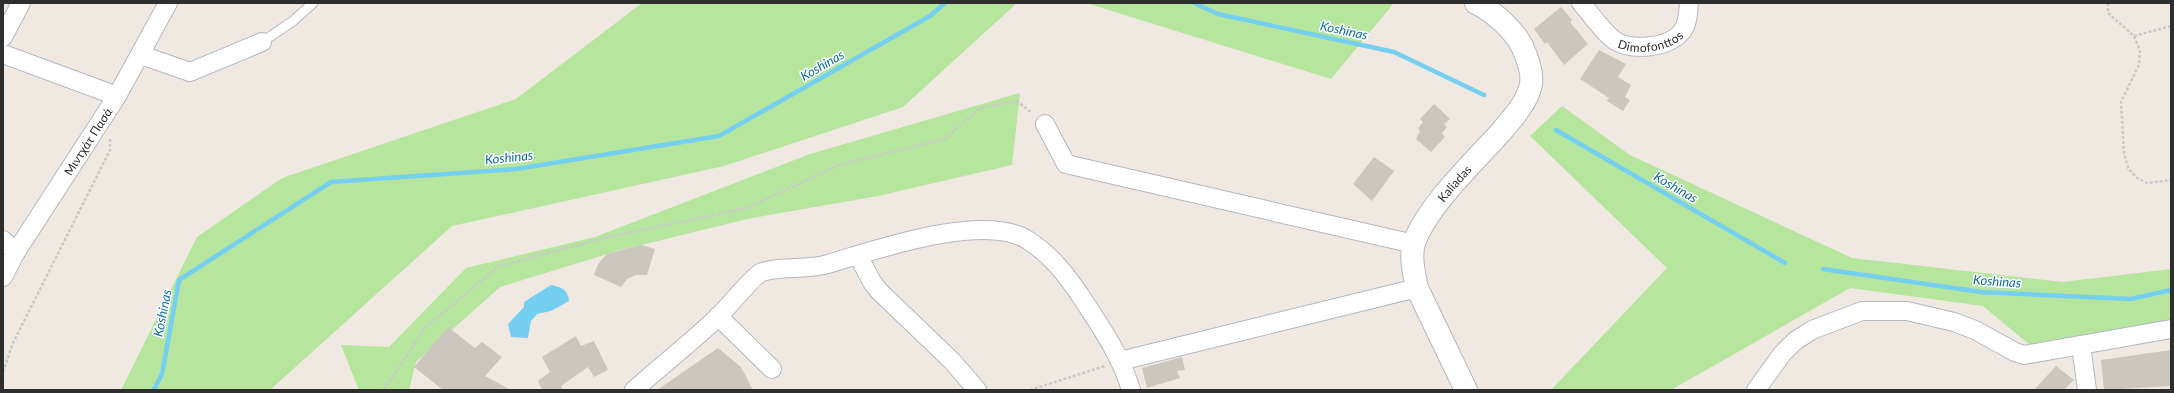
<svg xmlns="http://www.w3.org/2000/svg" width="2174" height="393" font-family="Lato,sans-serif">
<rect width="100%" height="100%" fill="#efe9e1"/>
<g fill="#b6e59e">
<polygon points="642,3 1017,3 903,107 724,166 452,226 270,390 121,390 197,237 282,178 516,99"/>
<polygon points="1086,3 1394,3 1331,79"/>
<polygon points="1020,93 1012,165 878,196 747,219 617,251 500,287 416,362 409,390 359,390 341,345 389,347 466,268 595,237 810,154"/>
<polygon points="1562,106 1630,155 1852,258 2063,282 2171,269 2171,320 2030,345 1983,306 1850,288 1671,390 1551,390 1667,268 1530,136"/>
</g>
<path fill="#75cff0" d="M551,285C561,287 568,289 569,301L551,311L537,314L531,321L528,338L511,337L508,324L524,307V302Z"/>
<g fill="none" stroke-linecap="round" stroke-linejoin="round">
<g stroke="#75cff0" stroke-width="4.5">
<polyline points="1194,3 1218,14 1394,52 1484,95"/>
<polyline points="1556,130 1785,263"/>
<polyline points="1823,269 1981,292 2131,299 2171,290"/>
<polyline points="154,390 162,374 179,280 331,182 516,169 719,136 930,16 945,3"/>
</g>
</g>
<g fill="#cbc7bf">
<polygon points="1561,7 1572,20 1570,22 1588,44 1564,65 1547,42 1545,44 1534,29"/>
<polygon points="1599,50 1626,64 1618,77 1631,85 1625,97 1630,100 1623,111 1607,101 1609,98 1580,79"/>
<polygon points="1434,104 1450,119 1444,124 1447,127 1442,133 1445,137 1431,152 1416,139 1420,131 1418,129 1423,122 1420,119"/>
<polygon points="1374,157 1394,171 1372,201 1353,184"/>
<polygon points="641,245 655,249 647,275 636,275 627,279 621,287 594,275 598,264 607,254"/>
<polygon points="448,327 475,348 482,342 502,357 485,376 511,390 443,390 414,367"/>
<polygon points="576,336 581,346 594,341 608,370 594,377 588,367 561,386 563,390 542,390 538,381 550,372 542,357"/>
<polygon points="718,348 741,367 753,390 657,390"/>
<polygon points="2171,350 2171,386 2104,390 2101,360"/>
<polygon points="1182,357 1185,370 1177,371 1180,378 1147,388 1142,368"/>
<polygon points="2056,366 2074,380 2064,390 2034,390"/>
</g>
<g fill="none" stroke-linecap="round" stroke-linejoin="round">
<g stroke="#b4b7c1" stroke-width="11">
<polyline id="service" points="262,42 293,21 313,3"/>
</g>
<g stroke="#b4b7c1" stroke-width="20">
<g id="minor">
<path id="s1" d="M1581,3C1591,14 1603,32 1614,40C1631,52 1671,48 1683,30C1688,23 1688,12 1689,3"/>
<polyline points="3,37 21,3"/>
<polyline points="3,54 117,96"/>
<polyline points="141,55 190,72 262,42"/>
<polyline points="1045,124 1066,164 1414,244"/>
<polyline points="3,240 16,252"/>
<polyline points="858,255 872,282 879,291 952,361 977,390"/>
<path id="s2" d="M3,277L16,252L117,96L168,3"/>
<polyline points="718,316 772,369"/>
<polyline points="2081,345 2087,390"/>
<polyline points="1120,361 1417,288"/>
<path d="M634,390C662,365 693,341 720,315C728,307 754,275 762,272C780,266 809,270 828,264C875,250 982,213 1026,239C1051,254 1068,277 1084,301C1102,329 1122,358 1131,390"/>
<polyline points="1756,390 1782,354 1795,341 1812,330 1862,311 1907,311 1954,322 1975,330 2015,352 2024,355 2171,329"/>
</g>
</g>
<g stroke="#b4b7c1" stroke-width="24">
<g id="tertiary">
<path id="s3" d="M1466,390L1417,288C1414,274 1410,257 1414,243C1427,206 1474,162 1500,133C1511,120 1528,102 1531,84C1533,72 1527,57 1522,46C1513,29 1494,12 1476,3"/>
</g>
</g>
<g stroke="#c9c9c9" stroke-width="2.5" stroke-dasharray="3 2" stroke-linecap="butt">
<polyline points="2108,3 2108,13 2134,36 2140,51 2139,65 2121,102 2124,153 2128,168 2137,178 2147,183 2171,180"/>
<polyline points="2134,36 2171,26"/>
<polyline points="3,372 13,343 110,150 110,139"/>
<polyline points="384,390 425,328 499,266 609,237 747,208 839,165 945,139 980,108 1017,101 1032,113"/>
<polyline points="1030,390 1105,366"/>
</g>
<use href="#service" stroke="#fff" stroke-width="9"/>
<use href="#minor" stroke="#fff" stroke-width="18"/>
<use href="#tertiary" stroke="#fff" stroke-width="22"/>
</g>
<g text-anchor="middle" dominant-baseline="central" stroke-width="3" stroke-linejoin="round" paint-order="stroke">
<g font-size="12" fill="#2e2e2e" stroke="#fff">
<text stroke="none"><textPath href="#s1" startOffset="88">Dimofonttos</textPath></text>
<text stroke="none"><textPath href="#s2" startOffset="160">Μιντχάτ Πασά</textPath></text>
<text stroke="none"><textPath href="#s3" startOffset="231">Kaliadas</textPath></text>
</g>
<g font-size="13" font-style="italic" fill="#0d6fa3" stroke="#fff">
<text transform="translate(1344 30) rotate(12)">Koshinas</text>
<text transform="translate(822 65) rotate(-30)">Koshinas</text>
<text transform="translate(509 157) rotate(-6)">Koshinas</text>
<text transform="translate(1676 187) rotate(30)">Koshinas</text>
<text transform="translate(1997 281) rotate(4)">Koshinas</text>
<text transform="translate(162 313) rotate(-79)">Koshinas</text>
</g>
</g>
<rect width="2174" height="393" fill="none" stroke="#2e2e2e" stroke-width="8"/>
</svg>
